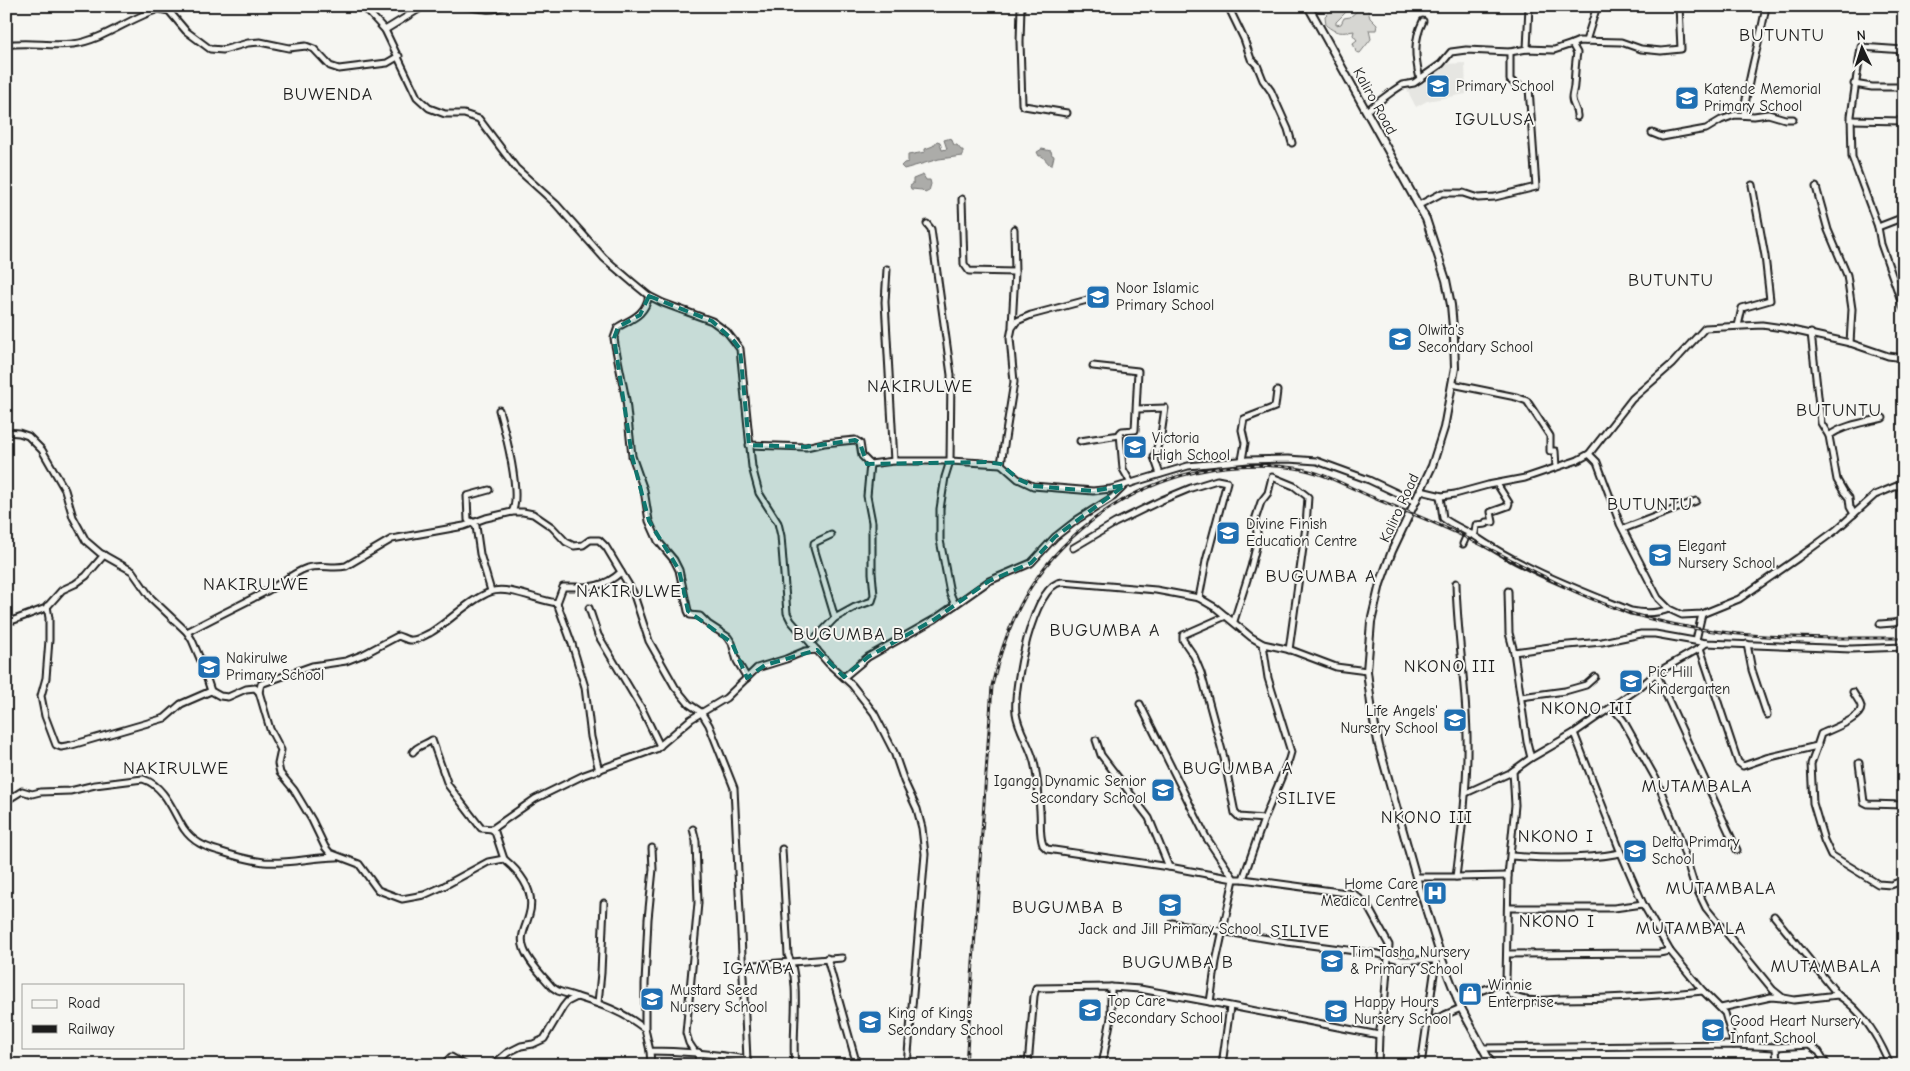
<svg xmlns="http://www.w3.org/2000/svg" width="1910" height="1071" font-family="'Comic Neue',sans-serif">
<rect width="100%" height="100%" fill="#f6f6f2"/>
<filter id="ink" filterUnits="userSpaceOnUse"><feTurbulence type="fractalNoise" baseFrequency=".02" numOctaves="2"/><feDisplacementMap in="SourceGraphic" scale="10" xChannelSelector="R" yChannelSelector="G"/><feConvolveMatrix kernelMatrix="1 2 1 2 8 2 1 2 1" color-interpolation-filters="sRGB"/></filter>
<g filter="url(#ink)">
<polygon fill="#e6e6e2" points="1465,63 1466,94 1427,101 1416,107 1406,88 1415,84 1444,64"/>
<path fill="#d6d6d2" stroke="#797977" d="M1335,6H1347L1346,12L1336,22V25L1341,24L1344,18L1350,17L1363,6L1367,7L1370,18L1377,25L1376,30H1369L1371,39L1360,53L1356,52L1353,43L1357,40L1353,35L1354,31C1342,33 1336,34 1326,25L1325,16Z"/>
<g fill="#acaca9" stroke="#727271">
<polygon points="951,138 954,145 957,145 961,150 963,150 963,156 939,159 904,169 901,166 904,163 908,162 908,155 925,152 925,149 933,146 937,141 940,142 942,150 947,149 944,140"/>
<polygon points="1042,149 1051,151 1052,155 1054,156 1052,165 1050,165 1042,156 1039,156 1037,152"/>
<polygon points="923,175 926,180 930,180 931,184 929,191 925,193 922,190 911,189 910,186 913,184 913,179"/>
</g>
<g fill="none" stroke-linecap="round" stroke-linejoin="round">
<g stroke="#1c1c1c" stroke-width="9">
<g id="minor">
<polyline points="363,6 385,30 417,97 429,108 445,114 464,114 479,119 516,168 556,204 604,258 632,282 649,296 663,303 712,321 727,332 734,341 740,349 752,467 759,493 778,523 781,536 787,613 791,621 829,664 852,685 874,713 894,752 904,781 917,809 922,828 925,854 907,1065"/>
<path d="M465,6C477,8 492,12 504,6"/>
<polyline points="1021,6 1020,42 1022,104 1024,106 1067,113"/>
<polyline points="1228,6 1244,39 1251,59 1257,65 1263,80 1271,91 1288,129 1292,143"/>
<polyline points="385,30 424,6"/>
<polyline points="1586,41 1597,6"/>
<polyline points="1572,44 1579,41 1621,42 1641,49 1661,51 1681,49 1679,6"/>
<path d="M6,45C28,41 51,47 73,44C104,40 129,18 159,9L169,11L186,31L210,49L223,50L248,43L260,42L289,48L306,46L314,49L330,66L339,69L387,63L399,56"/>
<polyline points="1527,49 1529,6"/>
<polyline points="1904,50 1861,47 1851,116 1852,157 1878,227 1881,244 1904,309"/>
<path d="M1420,79C1415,58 1413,41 1423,21"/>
<polyline points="1854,84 1872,87 1904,87"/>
<path d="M1366,111L1393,91L1402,85L1414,83L1441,64L1451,52L1466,50L1510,52L1527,49L1554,50L1572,44L1577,53C1575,64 1575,74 1574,85C1574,89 1572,94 1572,98C1572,105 1578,109 1577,117"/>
<path d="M1744,115C1747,78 1760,43 1766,6"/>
<polyline points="1851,120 1904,121"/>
<polyline points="1652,133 1662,137 1706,129 1721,120 1735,115 1754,116 1768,114 1785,119 1793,119"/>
<polyline points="1816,187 1828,230 1847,275 1852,309 1850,343"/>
<polyline points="962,199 964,264 969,271 1015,272 1014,229"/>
<polyline points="1419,205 1442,193 1463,193 1478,198 1495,197 1536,187 1529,88 1517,85 1510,80 1510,52"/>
<polyline points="927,224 931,229 951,375 950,461 945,477 940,509 940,540 950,593 955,605"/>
<polyline points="1878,227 1904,217"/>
<polyline points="887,269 885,302 894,461"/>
<path d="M649,296C644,316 633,318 618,327L614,338L615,345L626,400L632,456L644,490L649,521L658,541L674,560L679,570L688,611L690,615L700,616L708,624L728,637L732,643L737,661L747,678"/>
<polyline points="1012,326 1015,272"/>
<polyline points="1738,326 1742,308 1770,300 1765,256 1752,185"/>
<polyline points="1811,333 1821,423 1829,436 1837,480 1844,492 1849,498 1850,507 1854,514"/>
<polyline points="1093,366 1138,371 1135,430 1122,431 1120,433 1123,469 1131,483"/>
<polyline points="1452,384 1516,397 1527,401 1550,436 1550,451 1555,451 1556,467"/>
<polyline points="1137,409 1165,408 1161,435 1154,457 1160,474"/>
<path d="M499,410C505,431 522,495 512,512"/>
<path d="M6,432L19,433L28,436L42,450L65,490L73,517L86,541L100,553L132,571L151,598L187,632L192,640L201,661L211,691L220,696L228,697L246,689L255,688L259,692L270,729L281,750L278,764L280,773L294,790L312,820L325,847L330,853L359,864L378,890L402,899L424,895L444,886L488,862L504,859C521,873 536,892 529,915C526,927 519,936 524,949C529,963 543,976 552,987L558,991C592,1002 617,1007 645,1029L650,1051C683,1051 714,1054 747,1059L748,1065"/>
<path d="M1829,436C1843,425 1866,422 1883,418"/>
<polyline points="1080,441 1120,435"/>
<polyline points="749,445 806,447 824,443 855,440 860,443 862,456 870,464 894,461 950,461 1001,464 1018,479 1033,486 1093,491 1111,489 1188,466 1248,460 1288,459 1317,461 1369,480 1416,502"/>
<polyline points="1589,454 1632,399 1672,364 1705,328 1762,325 1783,328 1850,343 1888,356 1904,358"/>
<polyline points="1242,460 1245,443 1242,430 1244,419 1275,407 1277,391"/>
<polyline points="1001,464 1014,382 1010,338 1012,328 1017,321 1031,315 1091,299"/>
<polyline points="489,490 467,496 468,520 473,522 476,526 480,554 491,591"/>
<polyline points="1421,491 1442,496 1455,494 1488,485 1525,478 1578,460 1589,454 1597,462 1620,524 1658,598 1669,609 1682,615 1702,614 1739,599 1798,558 1836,530 1875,495 1904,483"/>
<path d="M1440,496L1443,518C1452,525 1463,529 1473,535C1521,568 1577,589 1631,611C1645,614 1656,614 1669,609"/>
<polyline points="1623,529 1696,501"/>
<polyline points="831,535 814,543 814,548 835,618"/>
<polyline points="1463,544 1466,537 1475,533 1476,525 1486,524 1486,522 1493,522 1491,512 1508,506 1509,503 1497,484"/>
<polyline points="1073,548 1115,523 1162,500 1191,488 1217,480 1227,482 1206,561 1199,598"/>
<polyline points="1508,591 1509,633 1514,652 1527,742 1531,758"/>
<polyline points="557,603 572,644 585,687 591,737 599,771"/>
<polyline points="47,606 49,618 49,640 46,678 41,696 45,716 56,745 61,747 72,745 165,718 181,704 211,691"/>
<polyline points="589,608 598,635 642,709 660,746"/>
<polyline points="1226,616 1183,635 1183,640 1194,656 1201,673 1224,758 1235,813 1239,817 1264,819"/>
<polyline points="6,620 14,620 46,608 62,590 75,584 86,576 104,555"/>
<polyline points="1234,621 1251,567 1258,539 1255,520 1261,502 1268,493 1272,477 1294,486 1308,497 1306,526 1289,650"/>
<polyline points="1880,624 1893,623 1904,620"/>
<path d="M187,632C213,618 240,605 267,591C281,584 292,573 307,568C320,564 333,569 346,566L392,539L464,526L486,518L512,512H523L533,514L552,527L566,542L574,546L583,545L590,540H599L606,547L633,592L649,641L675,687L689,704L701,712L709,725L734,788L747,1059"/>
<polyline points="1696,640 1702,614"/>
<polyline points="811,643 835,618 855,607 872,601 874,595 872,573 872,522 867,496 870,464"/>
<polyline points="1747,644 1752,670 1767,715"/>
<path d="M1700,648L1738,762L1743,766L1766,758L1817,746L1821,734C1829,730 1862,719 1861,707C1861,703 1855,696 1853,692"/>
<polyline points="1514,652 1557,646 1602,642 1641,634 1655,634 1706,643 1851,649 1904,647"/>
<polyline points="1656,673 1737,850"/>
<polyline points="844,677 868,657 935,619 989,581 1031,563 1055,537 1078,519 1113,497 1124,486"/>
<path d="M259,692L261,684L312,666L346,661L364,654L398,636C402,637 408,641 412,640C418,640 425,635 430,633C450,621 469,600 490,592C508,585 538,601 557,603L563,587C587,587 603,589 621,572"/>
<polyline points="1521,697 1565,691 1586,685 1595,677"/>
<polyline points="1140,704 1206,837 1234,879 1216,962 1210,1002 1379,1035"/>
<path d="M1612,707L1623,720L1656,779L1678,833L1693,881L1706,908L1773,990L1783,998L1794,1000L1838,995C1863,1011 1879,1038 1890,1065"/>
<polyline points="1574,733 1621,853 1643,904 1670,951 1703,991 1725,1013 1734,1045"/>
<polyline points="1096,740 1101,755 1149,818 1169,867 1234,879 1243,879 1354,894 1367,905 1389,945 1384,1007 1379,1035 1378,1065"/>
<polyline points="1818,745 1811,764 1813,803 1824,840 1831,855 1878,884 1891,885 1904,880"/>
<path d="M413,752C418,745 425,745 432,740L448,785L481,828L492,829L495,832L504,859"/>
<polyline points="1859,763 1864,802 1868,804 1904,805"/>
<path d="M1513,771L1515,805L1508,876L1506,981C1508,987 1509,994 1515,997C1529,1003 1547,1000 1561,999C1609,999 1656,996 1703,991"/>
<polyline points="1466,793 1510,773 1531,758 1574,733 1639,688 1656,673 1700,648 1706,643"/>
<path d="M6,801L22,791L32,794L40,792L70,791L95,785L143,779C165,786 173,812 184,829C193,842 205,847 219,851C234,856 249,860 264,862C288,864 313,857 337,857"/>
<polyline points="492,829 535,799 584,775 656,749 691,719 726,698 757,668 786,659 805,651 817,650"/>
<polyline points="693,829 696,841 698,903 686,1033 689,1043 695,1052"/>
<path d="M782,849L788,955C802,983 791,1033 795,1065"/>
<path d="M1511,856C1548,859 1584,860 1621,853"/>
<path d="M1169,867L1047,849L1043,845C1039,835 1041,823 1040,811C1039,796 1038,778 1034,762C1030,745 1018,730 1016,713C1013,688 1033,584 1062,582L1156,590L1199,598L1216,608L1251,637L1263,644L1291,650L1336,667L1367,671"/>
<path d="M1416,877H1456C1462,830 1468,783 1467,736C1466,684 1457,634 1456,583"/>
<polyline points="1456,877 1508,876"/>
<polyline points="1243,879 1264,819 1289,759 1291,752 1268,678 1263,644"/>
<polyline points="1508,908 1614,908 1643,904"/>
<polyline points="1774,916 1838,995"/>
<polyline points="1172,923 1287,942 1378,954 1401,960 1436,960 1441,957"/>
<polyline points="1507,954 1659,953 1670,951"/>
<polyline points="827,958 857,1065"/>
<polyline points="742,966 842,958"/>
<polyline points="1457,1000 1506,981"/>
<polyline points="598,1003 601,973 604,903"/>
<polyline points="1721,1008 1771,997 1782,998"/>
<polyline points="1428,1022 1461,1008"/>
<polyline points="645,1029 645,984 648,919 653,869 652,848"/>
<polyline points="1776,1047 1777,1065"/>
<polyline points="1483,1048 1734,1045 1776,1047 1809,1045 1819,1052 1827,1065"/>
<polyline points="650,1051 651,1065"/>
<polyline points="698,1052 699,1065"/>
<polyline points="443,1065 451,1057 465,1065"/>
<polyline points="493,1065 507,1053 521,1046 533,1044 544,1039 563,1007 567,1002 577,997"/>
<polyline points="1028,1065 1034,996 1036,988 1111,987 1140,989 1210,1002"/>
<polyline points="1102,1065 1111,1018 1111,987"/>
<polyline points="1222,1065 1230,1007"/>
<polyline points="1421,1065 1436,960"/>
</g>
</g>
<g stroke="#1c1c1c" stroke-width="10">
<polyline id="major" points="1308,6 1426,219 1446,280 1451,305 1454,338 1455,368 1444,428 1432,466 1392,551 1380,584 1371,622 1367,671 1372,712 1379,746 1416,877 1441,957 1461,1008 1492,1065"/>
</g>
<use href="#minor" stroke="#f6f6f2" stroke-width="5"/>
<use href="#major" stroke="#f6f6f2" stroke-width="6"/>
<g stroke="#1c1c1c" stroke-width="3">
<path id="rail" d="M966,1065L992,686C1009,612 1040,556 1104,512C1161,473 1227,459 1295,468C1324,472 1348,487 1374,498C1405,511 1437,523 1467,538C1521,563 1573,595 1630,613C1719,641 1812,638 1904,638"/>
</g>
<use href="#rail" stroke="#f6f6f2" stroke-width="1" stroke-dasharray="4" stroke-linecap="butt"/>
</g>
</g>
<path fill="#0f766e" fill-opacity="0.2" stroke="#0f766e" stroke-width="4" stroke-dasharray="10 6" stroke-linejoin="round" d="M649,296L712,321L734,341L740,349L749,445L806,447L855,440L860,443L867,464L986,462L1001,464L1018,479L1033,486L1093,491L1125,485L1055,537L1031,563L989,581L935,619L868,657L844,677L817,650L765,665L747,678L732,643L688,611L679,570L649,521L632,456L614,338L618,327L640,315Z"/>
<defs>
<g id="school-square" transform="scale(1.25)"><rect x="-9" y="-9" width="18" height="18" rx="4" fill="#1f6fb2" stroke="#f6f6f2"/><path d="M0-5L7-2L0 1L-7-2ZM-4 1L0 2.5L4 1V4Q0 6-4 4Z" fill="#fff"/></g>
<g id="hospital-square" transform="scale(1.25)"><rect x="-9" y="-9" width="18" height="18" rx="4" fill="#1f6fb2" stroke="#f6f6f2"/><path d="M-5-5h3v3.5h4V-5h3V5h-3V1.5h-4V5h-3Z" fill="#fff"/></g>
<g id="shop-square" transform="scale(1.25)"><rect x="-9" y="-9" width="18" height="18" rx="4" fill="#1f6fb2" stroke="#f6f6f2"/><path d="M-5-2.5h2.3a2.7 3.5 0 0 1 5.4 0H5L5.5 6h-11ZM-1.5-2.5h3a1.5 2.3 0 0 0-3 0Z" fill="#fff"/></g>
</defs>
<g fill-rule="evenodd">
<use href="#school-square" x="1438" y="86"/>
<use href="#school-square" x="1687" y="98"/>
<use href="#school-square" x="1098" y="297"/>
<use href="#school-square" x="1400" y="339"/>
<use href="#school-square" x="1135" y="447"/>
<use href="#school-square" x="1228" y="533"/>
<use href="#school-square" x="1660" y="555"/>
<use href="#school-square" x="209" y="667"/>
<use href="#school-square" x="1631" y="681"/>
<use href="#school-square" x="1455" y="720"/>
<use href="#school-square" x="1163" y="790"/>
<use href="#school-square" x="1635" y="851"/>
<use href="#hospital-square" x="1435" y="893"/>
<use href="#school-square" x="1170" y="905"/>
<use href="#school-square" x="1332" y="961"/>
<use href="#shop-square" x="1470" y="994"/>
<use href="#school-square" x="652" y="999"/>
<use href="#school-square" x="1090" y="1010"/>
<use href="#school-square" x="1336" y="1011"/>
<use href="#school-square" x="870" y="1022"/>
<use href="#school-square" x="1713" y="1030"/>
</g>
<g text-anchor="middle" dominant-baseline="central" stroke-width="4" stroke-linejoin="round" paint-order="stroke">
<g font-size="15" fill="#1c1c1c" stroke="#f6f6f2" text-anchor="start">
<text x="1456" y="86">Primary School</text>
<text x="1704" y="89">Katende Memorial<tspan x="1704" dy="17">Primary School</tspan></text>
<text x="1116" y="288">Noor Islamic<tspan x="1116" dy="17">Primary School</tspan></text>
<text x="1418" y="330">Olwita's<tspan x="1418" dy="17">Secondary School</tspan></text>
<text x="1152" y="438">Victoria<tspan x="1152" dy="17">High School</tspan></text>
<text x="1246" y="524">Divine Finish<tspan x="1246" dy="17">Education Centre</tspan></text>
<text x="1678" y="546">Elegant<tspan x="1678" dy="17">Nursery School</tspan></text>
<text x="226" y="658">Nakirulwe<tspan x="226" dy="17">Primary School</tspan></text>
<text x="1648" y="672">Pic Hill<tspan x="1648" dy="17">Kindergarten</tspan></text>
<text x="1438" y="711" text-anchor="end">Life Angels'<tspan x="1438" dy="17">Nursery School</tspan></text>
<text x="1146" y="781" text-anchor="end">Iganga Dynamic Senior<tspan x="1146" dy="17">Secondary School</tspan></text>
<text x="1652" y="842">Delta Primary<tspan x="1652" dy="17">School</tspan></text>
<text x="1418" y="884" text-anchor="end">Home Care<tspan x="1418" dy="17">Medical Centre</tspan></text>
<text x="1170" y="929" text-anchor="middle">Jack and Jill Primary School</text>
<text x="1350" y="952">Tim Tasha Nursery<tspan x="1350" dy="17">&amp; Primary School</tspan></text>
<text x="1488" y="985">Winnie<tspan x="1488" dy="17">Enterprise</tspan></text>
<text x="670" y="990">Mustard Seed<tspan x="670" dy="17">Nursery School</tspan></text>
<text x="1108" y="1001">Top Care<tspan x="1108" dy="17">Secondary School</tspan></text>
<text x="1354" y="1002">Happy Hours<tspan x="1354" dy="17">Nursery School</tspan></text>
<text x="888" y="1013">King of Kings<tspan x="888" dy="17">Secondary School</tspan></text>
<text x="1730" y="1021">Good Heart Nursery<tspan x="1730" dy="17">Infant School</tspan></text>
</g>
<g font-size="15" fill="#1c1c1c" stroke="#f6f6f2">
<text transform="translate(1375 101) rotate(61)">Kaliro Road</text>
<text transform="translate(1399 508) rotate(-65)">Kaliro Road</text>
</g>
<g font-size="18" letter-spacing="1" fill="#1c1c1c" stroke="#f6f6f2">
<text x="1782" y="35">BUTUNTU</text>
<text x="328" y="94">BUWENDA</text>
<text x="1495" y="119">IGULUSA</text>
<text x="1671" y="280">BUTUNTU</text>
<text x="920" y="386">NAKIRULWE</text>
<text x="1839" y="410">BUTUNTU</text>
<text x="1650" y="504">BUTUNTU</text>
<text x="1321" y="576">BUGUMBA A</text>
<text x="256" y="584">NAKIRULWE</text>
<text x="629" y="591">NAKIRULWE</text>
<text x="1105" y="630">BUGUMBA A</text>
<text x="849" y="634">BUGUMBA B</text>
<text x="1450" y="666">NKONO III</text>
<text x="1587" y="708">NKONO III</text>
<text x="176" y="768">NAKIRULWE</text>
<text x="1238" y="768">BUGUMBA A</text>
<text x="1697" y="786">MUTAMBALA</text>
<text x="1307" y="798">SILIVE</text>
<text x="1427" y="817">NKONO III</text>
<text x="1556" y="836">NKONO I</text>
<text x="1721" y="888">MUTAMBALA</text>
<text x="1068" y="907">BUGUMBA B</text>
<text x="1557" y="921">NKONO I</text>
<text x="1691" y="928">MUTAMBALA</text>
<text x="1300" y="931">SILIVE</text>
<text x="1178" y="962">BUGUMBA B</text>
<text x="1826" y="966">MUTAMBALA</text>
<text x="759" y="968">IGAMBA</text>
</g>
</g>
<rect width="1910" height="1071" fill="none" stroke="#f6f6f2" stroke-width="25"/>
<rect x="12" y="12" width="1885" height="1046" fill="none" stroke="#1c1c1c" stroke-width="2" filter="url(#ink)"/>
<rect x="22" y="984" width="162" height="65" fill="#f6f6f2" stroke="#9f9f9c"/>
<rect x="32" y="1000" width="25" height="8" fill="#f6f6f2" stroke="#9f9f9c"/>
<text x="68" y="1008" font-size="15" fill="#1c1c1c">Road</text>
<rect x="32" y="1025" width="25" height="8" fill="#1c1c1c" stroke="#9f9f9c"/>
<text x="68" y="1034" font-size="15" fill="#1c1c1c">Railway</text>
<g transform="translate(1862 48) rotate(356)" stroke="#f6f6f2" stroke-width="4" paint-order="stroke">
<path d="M0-4L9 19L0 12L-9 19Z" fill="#1c1c1c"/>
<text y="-8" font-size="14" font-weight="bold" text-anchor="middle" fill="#1c1c1c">N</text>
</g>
</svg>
